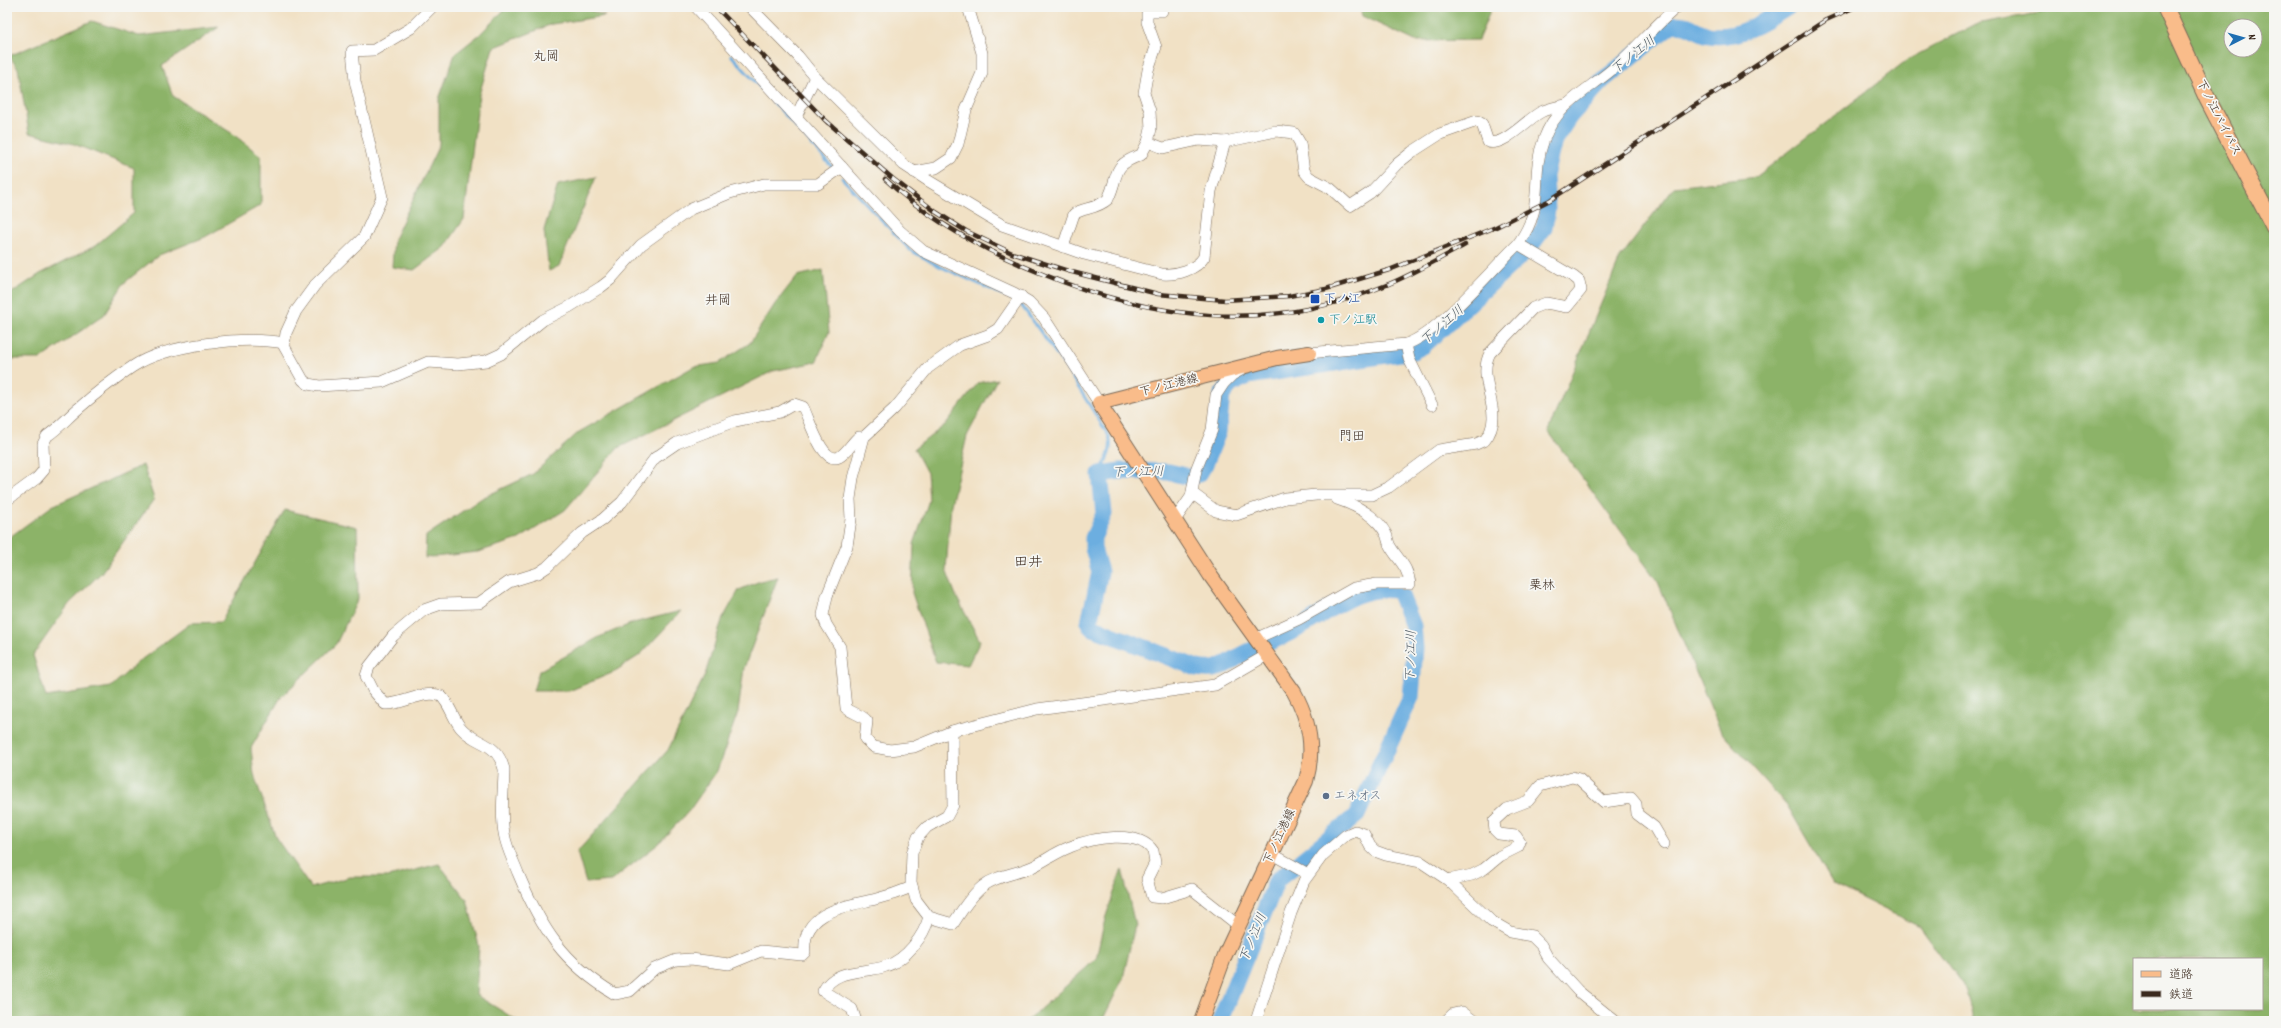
<svg xmlns="http://www.w3.org/2000/svg" width="2281" height="1028" font-family="Dekko,'Klee One',sans-serif">
<rect width="100%" height="100%" fill="#f6f6f2"/>
<filter id="ink" filterUnits="userSpaceOnUse"><feTurbulence type="fractalNoise" baseFrequency=".025" numOctaves="2"/><feDisplacementMap in="SourceGraphic" scale="8" xChannelSelector="R" yChannelSelector="G"/><feConvolveMatrix kernelMatrix="1 2 1 2 8 2 1 2 1" color-interpolation-filters="sRGB"/></filter>
<filter id="wash" filterUnits="userSpaceOnUse"><feTurbulence type="fractalNoise" baseFrequency=".012" numOctaves="4" result="noise"/><feDisplacementMap in="SourceGraphic" scale="16" xChannelSelector="R" yChannelSelector="G"/><feGaussianBlur stdDeviation="0.9" result="paint"/><feColorMatrix in="noise" values="0 0 0 0 0 0 0 0 0 0 0 0 0 0 0 0 0 1.4 0 .05"/><feComposite in="paint" operator="in"/></filter>
<g filter="url(#wash)">
<rect width="100%" height="100%" fill="#f1e1c5"/>
<g fill="#8cb368" stroke="#646e43" fill-rule="evenodd">
<polygon points="507,7 582,7 605,16 552,24 493,48 479,95 464,219 445,247 414,270 392,267 394,239 439,145 439,99 455,54 479,35"/>
<polygon points="1360,7 1492,7 1478,40 1415,41 1362,16"/>
<path d="M2073,7H2274V1021H1974L1965,988L1920,927L1833,884L1787,805L1721,732L1658,582L1548,431L1620,258L1674,187L1756,177L1907,60L1976,24ZM2231,26H2255V50H2231ZM2134,959H2262V1009H2134Z"/>
<polygon points="92,21 139,36 219,27 162,66 173,96 233,134 261,156 261,205 205,237 159,255 124,283 104,315 40,359 7,359 7,296 40,274 95,246 134,213 134,168 74,144 29,133 18,68 9,56"/>
<polygon points="596,177 559,266 549,271 544,230 558,185"/>
<polygon points="823,270 829,332 816,362 773,371 618,448 565,510 519,539 478,552 425,558 426,536 482,498 533,474 579,432 693,367 719,363 750,343 775,304 797,276"/>
<polygon points="997,379 967,436 951,505 946,570 957,598 980,641 968,665 936,662 912,593 914,544 929,500 927,473 914,449 945,425 978,383"/>
<polygon points="143,465 154,499 101,573 69,604 33,655 46,697 111,687 138,662 191,623 221,622 285,510 357,527 358,599 336,644 281,697 251,748 254,775 276,838 311,888 350,877 388,877 439,864 467,900 479,946 476,995 518,1021 7,1021 7,539 52,506"/>
<polygon points="778,577 744,668 738,712 717,771 689,811 657,845 611,881 586,883 577,852 668,750 705,675 722,620 739,590 760,581"/>
<polygon points="681,611 640,655 612,673 569,691 533,691 539,671 599,637 633,623"/>
<polygon points="1122,869 1135,925 1123,978 1102,1021 1027,1021 1096,959 1105,919"/>
</g>
<g fill="none" stroke-linecap="round" stroke-linejoin="round">
<g stroke="#6caee0" stroke-width="3">
<polyline points="731,55 834,169"/>
<path d="M842,178L910,250L939,266L1012,299L1022,306L1063,363L1109,436C1114,450 1105,461 1100,474"/>
</g>
<path stroke="#6caee0" stroke-width="17" d="M1220,1021L1277,880L1357,815L1411,697L1415,648L1413,626L1399,591C1360,582 1329,612 1297,629C1280,638 1262,645 1244,654C1225,663 1220,673 1197,668L1091,627L1089,623L1100,572L1093,548V538L1104,514L1100,474L1121,471L1169,472L1190,477L1199,474L1205,464L1218,432L1222,395L1231,384L1248,376L1413,351L1423,346L1529,248L1544,228L1547,210L1545,176L1554,140L1570,116L1602,81L1671,25C1686,21 1696,32 1709,35C1737,40 1766,21 1788,7"/>
</g>
</g>
<g filter="url(#ink)">
<g fill="none" stroke-linecap="round" stroke-linejoin="round">
<g stroke="#7b6a58" stroke-width="12">
<g id="minor">
<polyline points="432,7 411,28 374,50 352,51 355,81 382,197 364,237 315,285 296,311 286,333 284,346 303,380 308,384 319,386 382,382 428,362 458,364 486,361 501,354 543,320 569,307 601,287 610,280 641,245 691,209 730,193 764,184 818,184 842,167"/>
<polyline points="696,7 900,231 923,251 1014,293 1029,302 1044,318 1099,403"/>
<path d="M750,7L798,56L815,77L904,165L927,180L1002,225L1084,254L1162,274C1177,275 1196,270 1204,257L1211,191L1225,142L1276,131L1294,133L1300,143L1304,171L1309,177L1330,188L1350,206L1370,193L1397,164L1412,152L1440,134L1477,121L1482,124L1488,142C1504,147 1527,119 1541,112C1549,108 1557,107 1565,105"/>
<polyline points="796,117 815,77"/>
<polyline points="1148,142 1163,148 1199,140 1225,142"/>
<polyline points="914,172 936,168 951,158 958,144 966,110 982,73 982,53 968,7"/>
<path d="M1063,247L1074,214C1083,207 1096,210 1108,199C1120,174 1110,166 1141,155L1148,142L1151,129L1150,111L1144,93L1148,70L1156,47L1147,22V13L1150,11H1162"/>
<path d="M1021,296L998,329L988,335L960,345L928,368L895,408L864,437L853,478L850,499L851,519L847,546L827,596L823,615L826,624L840,647L846,708C853,714 861,714 867,721L865,739L874,747L890,750L914,747L955,730L1037,709L1215,685L1267,655"/>
<polyline points="1406,344 1409,359 1432,405"/>
<path d="M1309,353L1406,344C1437,335 1493,268 1518,244C1547,204 1529,179 1544,139C1557,103 1589,90 1615,67C1637,48 1655,25 1677,7"/>
<path d="M864,437H859C852,442 847,453 839,457C822,465 809,418 803,407L794,404L780,412L735,421L677,443L655,458L622,502L603,519L582,533L547,567L538,573L509,582L479,603L441,604L424,610L393,636L369,667L366,676L373,690L385,704C404,705 423,689 441,696C450,704 453,719 461,728C477,746 496,740 504,769C504,790 500,812 504,833C506,847 513,860 518,873C541,928 563,963 615,994L630,991L654,969L676,960L691,959L729,964L761,951L802,955L805,952C801,911 847,906 876,899C888,896 900,892 912,887"/>
<path d="M1192,493L1216,511L1236,515L1285,498L1316,495H1372L1389,487L1439,450L1476,444L1485,440C1507,413 1475,381 1490,353L1533,308L1546,303L1567,307L1581,290L1579,281L1574,277L1518,244"/>
<path d="M7,500L37,478L44,470L43,444L47,436C59,428 68,417 79,408C96,393 114,379 132,367C166,344 244,336 284,343"/>
<polyline points="1175,520 1191,497 1196,470 1212,430 1216,395 1224,383 1232,375 1241,370"/>
<path d="M1255,639L1299,619L1354,588L1377,584H1410C1408,566 1398,560 1390,546C1388,543 1388,538 1386,534C1377,516 1355,505 1337,499"/>
<path d="M952,731L953,805L947,816L927,827L918,837L912,853L911,882L916,900L929,917L953,924C962,910 971,896 983,886C997,875 1017,874 1032,867C1045,861 1056,852 1070,847C1091,838 1138,829 1153,851L1155,863L1147,879L1152,897L1162,898L1192,889L1239,926"/>
<polyline points="1272,854 1308,874"/>
<polyline points="1448,880 1472,875 1484,869 1500,856 1518,847 1520,842 1516,836 1499,834 1495,830 1494,821 1507,809 1528,801 1540,786 1572,777 1579,779 1604,802 1631,798 1636,804 1637,814 1654,827 1664,844"/>
<path d="M856,1021L852,1009L823,991C836,967 865,974 886,966C906,960 924,936 929,917"/>
<polyline points="1256,1021 1291,913 1304,881 1323,855 1346,835 1355,831 1364,834 1370,846 1375,851 1386,855 1421,862 1448,880 1491,921 1510,932 1532,936 1541,945 1548,958 1578,991 1615,1021"/>
<polyline points="1446,1021 1453,1014 1462,1012 1474,1021"/>
</g>
</g>
<g stroke="#7b6a58" stroke-width="16">
<path id="major" d="M1201,1021L1225,955L1306,781C1315,749 1310,721 1294,692L1210,575L1099,403L1277,358L1309,353"/>
</g>
<g stroke="#7b6a58" stroke-width="18">
<polyline id="highway" points="2165,7 2207,98 2274,227"/>
</g>
<use href="#minor" stroke="#fff" stroke-width="11"/>
<use href="#major" stroke="#f9bc8a" stroke-width="14"/>
<use href="#highway" stroke="#f9bc8a" stroke-width="16"/>
<g stroke="#3b2a1e" stroke-width="4.5">
<g id="rail">
<polyline points="716,7 828,123"/>
<polyline points="824,119 892,178 936,212 966,231 1012,253 1068,271 1158,294 1225,300 1289,296 1326,289 1389,270 1496,227 1550,200 1826,20 1855,7"/>
<path d="M885,179C930,221 983,250 1040,273C1154,320 1267,334 1384,286C1412,275 1439,259 1465,245"/>
</g>
</g>
<use href="#rail" stroke="#f6f6f2" stroke-width="3" stroke-dasharray="9" stroke-linecap="butt"/>
</g>
</g>
<rect fill="#1a4fb4" stroke="#f6f6f2" stroke-width="1.5" x="1310" y="294" width="10" height="10" rx="2"/>
<circle fill="#0f9aa8" stroke="#f6f6f2" stroke-width="1.5" cx="1321" cy="320" r="4"/>
<circle fill="#5c6f8a" stroke="#f6f6f2" stroke-width="1.5" cx="1326" cy="796" r="4"/>
<g text-anchor="middle" dominant-baseline="central" stroke-width="3.5" stroke-linejoin="round" paint-order="stroke">
<g font-size="12" fill="#3b2a1e" stroke="#f6f6f2">
<text transform="translate(2218 118) rotate(63)">下ノ江バイパス</text>
<text transform="translate(1169 386) rotate(-14)">下ノ江港線</text>
<text transform="translate(1280 837) rotate(-65)">下ノ江港線</text>
</g>
<g font-size="12" fill="#164399" stroke="#f6f6f2" text-anchor="start">
<text x="1324" y="299">下ノ江</text>
</g>
<g font-size="12" fill="#0d838f" stroke="#f6f6f2" text-anchor="start">
<text x="1329" y="320">下ノ江駅</text>
</g>
<g font-size="12" fill="#4e5e75" stroke="#f6f6f2" text-anchor="start">
<text x="1334" y="796">エネオス</text>
</g>
<g font-size="13" font-style="italic" fill="#4c5862" stroke="#f6f6f2">
<text transform="translate(1634 56) rotate(-39)">下ノ江川</text>
<text transform="translate(1443 326) rotate(-41)">下ノ江川</text>
<text transform="translate(1138 473) rotate(-1)">下ノ江川</text>
<text transform="translate(1412 656) rotate(-89)">下ノ江川</text>
<text transform="translate(1254 938) rotate(-68)">下ノ江川</text>
</g>
<g font-size="13" fill="#3b2a1e" stroke="#f6f6f2">
<text x="546" y="57">丸岡</text>
<text x="718" y="301">井岡</text>
<text x="1352" y="437">門田</text>
<text x="1542" y="586">栗林</text>
</g>
<g font-size="14" fill="#3b2a1e" stroke="#f6f6f2">
<text x="1028" y="563">田井</text>
</g>
</g>
<rect width="2281" height="1028" fill="none" stroke="#f6f6f2" stroke-width="24"/>
<rect x="2133" y="958" width="130" height="52" fill="#f6f6f2" stroke="#aba49d"/>
<rect x="2141" y="971" width="20" height="6" fill="#f9bc8a" stroke="#aba49d"/>
<text x="2169" y="978" font-size="12" fill="#3b2a1e">道路</text>
<rect x="2141" y="991" width="20" height="6" fill="#3b2a1e" stroke="#aba49d"/>
<text x="2169" y="998" font-size="12" fill="#3b2a1e">鉄道</text>
<g transform="translate(2243 38) rotate(84)"><circle r="19" fill="#f6f6f2" stroke="#aba49d"/>
<path d="M0-3L7 15L0 10L-7 15Z" fill="#1f6fb2"/>
<text y="-6" font-size="11" font-weight="bold" text-anchor="middle" fill="#3b2a1e">N</text>
</g>
</svg>
